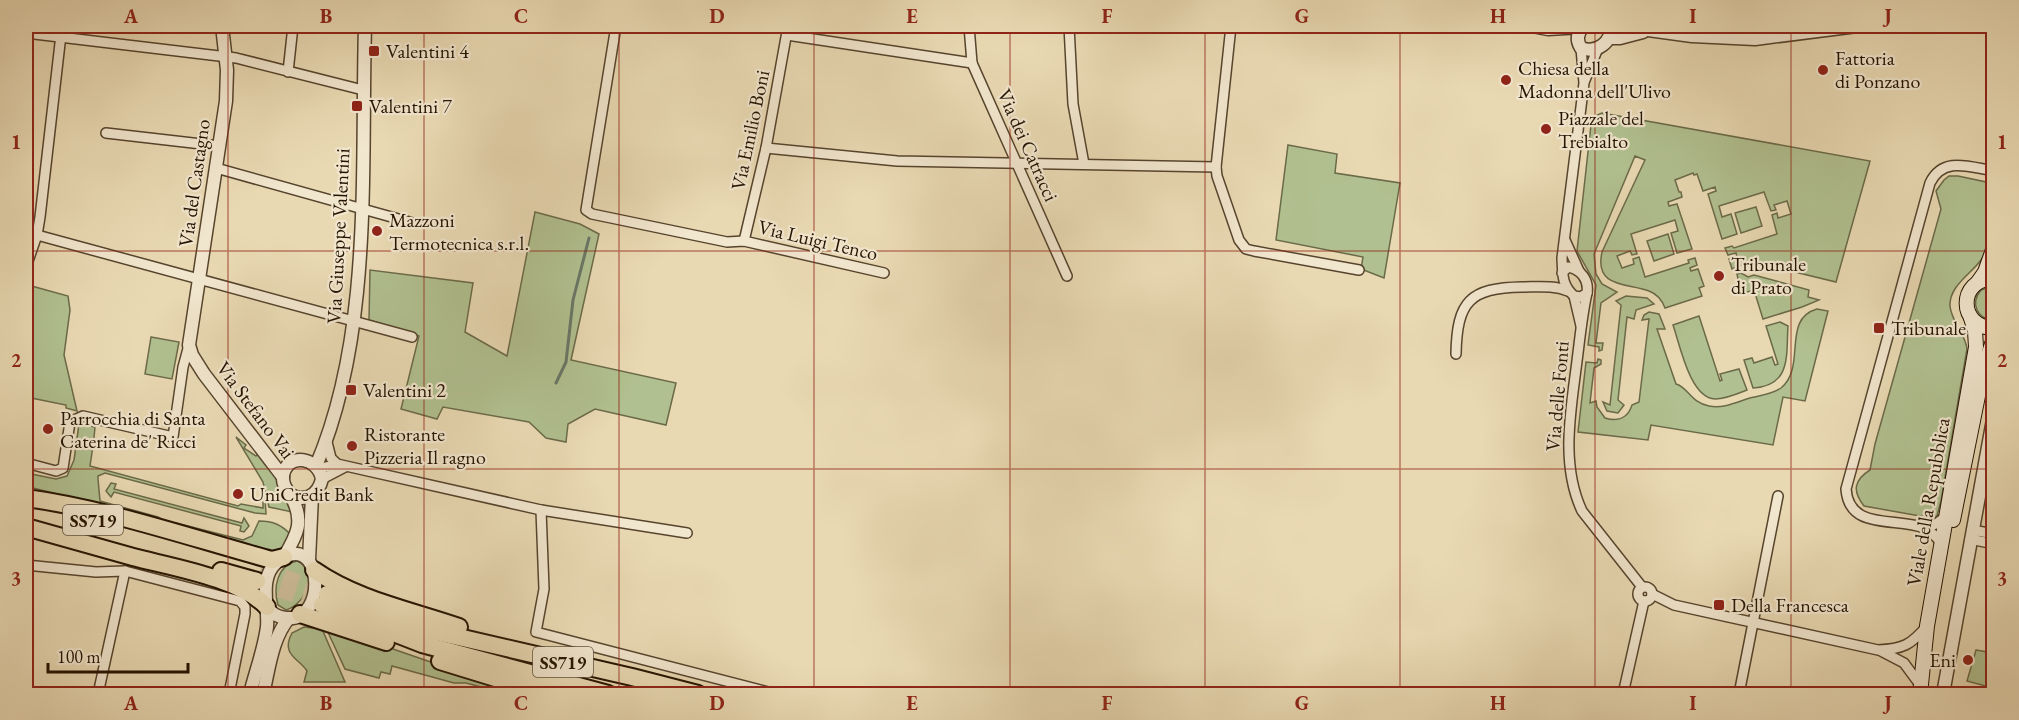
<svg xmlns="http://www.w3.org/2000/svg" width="2019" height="720" font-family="'EB Garamond',serif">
<rect width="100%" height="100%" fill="#e9d9b3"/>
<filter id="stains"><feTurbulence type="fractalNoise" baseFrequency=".00333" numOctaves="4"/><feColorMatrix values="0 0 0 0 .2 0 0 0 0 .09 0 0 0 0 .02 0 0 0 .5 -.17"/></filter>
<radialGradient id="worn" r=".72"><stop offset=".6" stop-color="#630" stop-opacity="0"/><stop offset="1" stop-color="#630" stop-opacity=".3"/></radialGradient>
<g fill="#b1c090" stroke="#6b6a48" stroke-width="1.5">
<path d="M1602,113L1870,161L1836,282L1758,263L1747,262L1732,269L1729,259L1737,257L1736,253L1728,255L1725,248L1732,246L1734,248L1777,234L1772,215L1777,213L1778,218L1791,214L1787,201L1774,205L1776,210L1771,211L1764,192L1719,206L1722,217L1731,214L1737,234L1722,239L1708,194L1716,191L1715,187L1703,191L1697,174L1694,175L1693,173L1675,180L1679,192H1681L1682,197L1668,202L1669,206L1677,204L1692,249L1677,253L1671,233L1678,231L1675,220L1631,234L1637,254L1632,255L1630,251L1617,256L1622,268L1634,264L1633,259L1639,257L1645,277L1689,263L1688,260L1695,258L1697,265L1690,268L1691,271L1698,269L1704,286L1699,288L1702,296L1665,308C1662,300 1657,294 1649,291C1627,283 1594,288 1602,252L1645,160L1635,156L1594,254L1596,274L1602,284L1617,292L1601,303L1596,343H1603L1602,350L1599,351V347L1588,345L1596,285L1577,251L1591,125L1595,116Z"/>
<polygon points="1288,145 1337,154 1335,173 1400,183 1384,278 1361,269 1363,257 1276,240"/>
<path d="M1949,176H1958L1991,183C1999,198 1991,247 1981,260C1971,274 1949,286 1950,306C1951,321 1966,335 1967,349L1941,501L1937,516L1931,518L1864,506C1852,491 1854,480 1870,470L1875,444L1941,209L1936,191L1944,180Z"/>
<polygon points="1756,207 1762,226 1741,233 1735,213"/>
<polygon points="535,212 580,224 599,234 571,360 676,383 666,425 595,409 568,424 566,442 546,438 529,422 443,407 437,419 401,409 419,336 369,320 370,270 473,283 465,332 507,356"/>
<polygon points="1668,234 1674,254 1654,261 1647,241"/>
<polygon points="1741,273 1748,277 1754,275 1809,290 1808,297 1819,300 1802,307 1763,319 1754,290 1741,294 1737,274"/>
<polygon points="28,285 68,296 70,310 64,355 77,411 66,408 66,405 26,397 26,400 26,295"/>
<path d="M1993,286V320C1977,319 1970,303 1981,290Z"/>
<polygon points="1626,296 1647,298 1654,304 1636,310 1634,319 1627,317 1618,400 1624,405 1618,413 1607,411 1603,402 1610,405 1621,305 1616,301"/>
<path d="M1817,309L1828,311L1805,401L1783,397L1773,445L1651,425L1648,440L1578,432L1586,362L1597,363L1598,359L1601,360V364L1594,368L1590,403L1596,401L1597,407L1605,418C1618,422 1628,418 1632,405L1639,402L1649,319L1642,320L1644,315L1649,312L1659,314L1665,329H1657L1676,384C1688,387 1691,403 1709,406C1723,409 1737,402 1750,398C1759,396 1773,394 1781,388C1807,367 1781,319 1817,309Z"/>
<path d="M1699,316L1720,381L1722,380L1720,374L1739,369L1747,390C1737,394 1726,399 1715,399C1690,398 1680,345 1673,325Z"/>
<path d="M1780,322L1788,326C1786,354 1792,386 1753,388L1744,360L1752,358L1754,363L1772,357L1775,365L1778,364L1766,326Z"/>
<polygon points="151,337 179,342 172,379 145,374"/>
<path d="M79,424L95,427C94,440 92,453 90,466L238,506L241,504L263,508V498H265L266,514L255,513L105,473L98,476V479L100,501L158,517L163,520L29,487L26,488V473L56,479L67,476L74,460Z"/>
<polygon points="236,437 246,445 244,448 256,456 258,454 277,476 280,491 292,512 269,507 263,482"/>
<polygon points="111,483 116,484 114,489 242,523 244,518 249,526 244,532 240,531 241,526 114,492 111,497 106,491"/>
<path d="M259,521C273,521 282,525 291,535L284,548L270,552L176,524V523L243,540L252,536Z"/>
<path d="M297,561C320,569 306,605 286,610L278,605C273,588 277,565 297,561Z"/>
<path d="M327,625C397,651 467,676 540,694H508L466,683H454L392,666L390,674L381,672L379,678L345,669L326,628Z"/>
<path d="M304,627L322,629L345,682H304L307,671C300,659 280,655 292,633Z"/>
<polygon points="1976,650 1993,653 1993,688 1967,681"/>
</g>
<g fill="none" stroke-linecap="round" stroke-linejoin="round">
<polyline stroke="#697767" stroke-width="3" points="556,383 566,362 573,300 589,238"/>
<g stroke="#ccbb98" stroke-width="16" stroke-dasharray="16 8" stroke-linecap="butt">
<polyline points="261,568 327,594"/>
<polyline points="257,581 322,605"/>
</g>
<g stroke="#56442d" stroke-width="12">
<g id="minor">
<polyline points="616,26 586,210 592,214 727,242 744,241 884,273"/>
<polyline points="969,26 972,63 1067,276"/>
<polyline points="1069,26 1073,104 1084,164"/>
<polyline points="1231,26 1216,167 1217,176 1239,240 1246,249 1254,251 1359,270"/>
<polyline points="26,33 236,58 363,90"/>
<polyline points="787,35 972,63"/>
<polyline points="288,72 293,26"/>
<polyline points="1585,80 1598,48"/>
<polyline points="106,133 219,146"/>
<polyline points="766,148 897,161 1216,167"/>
<polyline points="216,168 413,223"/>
<polyline points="26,232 412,337"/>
<polyline points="1565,240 1579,271"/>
<polyline points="744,241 766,148 788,26"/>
<polyline points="26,267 37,235 40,217 62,26"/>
<path d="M1562,273L1568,267C1581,269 1589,280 1587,293L1581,297L1574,296C1561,284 1563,274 1562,258L1584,83L1581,48"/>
<path d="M1587,293C1582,315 1580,338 1577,361C1571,410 1560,464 1582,511L1642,587"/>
<polyline points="1574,296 1581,326"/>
<path d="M1456,354C1457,301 1470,288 1522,287C1538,287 1554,285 1568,291"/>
<polyline points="327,442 331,458 337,464"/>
<polyline points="26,463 56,471 63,468 70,422 83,416 173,437 183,367 189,345"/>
<polyline points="318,469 337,464 541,510 687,533"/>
<polyline points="322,479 345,467"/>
<polyline points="541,510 544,589 536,632 776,694"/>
<polyline points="1925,528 1936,524 1945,517"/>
<polyline points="1972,530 1994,534"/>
<polyline points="1970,539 1994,544"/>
<path d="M1942,544C1937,538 1932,531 1924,528C1896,517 1849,531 1846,489L1930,183C1943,156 1969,167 1994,171"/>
<polyline points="26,565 96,572 125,571 240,601 245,607 245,614 229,694"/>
<circle cx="1645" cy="594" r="7"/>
<path d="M1652,594L1674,605L1878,650C1903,649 1911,645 1927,626"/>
<polyline points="1881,651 1904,663 1921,686"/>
<polyline points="98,694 125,571"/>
<polyline points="1623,694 1644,601"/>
<polyline points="1739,694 1778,496"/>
</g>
</g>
<g stroke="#56442d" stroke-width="15">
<g id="tertiary">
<polyline points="222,26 227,70 226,101 189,345 192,355 204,374 283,477"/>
<polyline points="1532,26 1548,29 1582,27"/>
<path d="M1584,26C1577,33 1576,40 1581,48C1597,54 1612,42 1611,26"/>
<polyline points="1619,26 1692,36 1755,39 1857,26"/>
<polyline points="1609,38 1620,38 1643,32"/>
<path d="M316,466C373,333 361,168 365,26"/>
<path d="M284,557C297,535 305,521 291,496C286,489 282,484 283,475C288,452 318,457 322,479C318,496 304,503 289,494"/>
<polyline points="309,560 312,496"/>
<path d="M250,694C255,673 264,650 267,627C269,606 258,578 277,562C322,526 330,623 286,618C277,617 272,614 267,607"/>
<path d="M263,694C269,669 272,638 289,618"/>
<polyline points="1943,694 1994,414"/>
</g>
</g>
<g stroke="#251300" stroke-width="16">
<g id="secondary">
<path d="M1994,278C1957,279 1958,328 1994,328"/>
<polyline points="1978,282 1985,272 1994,247"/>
<polyline points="1953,520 1983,371 1994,338"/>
<polyline points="1920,694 1927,626 1976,347 1975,331 1971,318"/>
</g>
</g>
<g stroke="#251300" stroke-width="20">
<g id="trunk">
<path d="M26,498C108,509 191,538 272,560L284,557"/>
<path d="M26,527C61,537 97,547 133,557C171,567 240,578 267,607"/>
<path d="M314,570C357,600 410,610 459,627"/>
<polyline points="221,571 257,581"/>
<polyline points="327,594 428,630 632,677 698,694"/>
<polyline points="322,605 422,644 608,694"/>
<polyline points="300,614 386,642"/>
<polyline points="440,661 502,680 562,694"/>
</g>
</g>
<use href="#minor" stroke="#f1e6ce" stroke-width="9"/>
<use href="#tertiary" stroke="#f1e6ce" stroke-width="12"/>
<use href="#secondary" stroke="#f1e6ce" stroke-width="14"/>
<use href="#trunk" stroke="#e9d9b3" stroke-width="16"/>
</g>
<path fill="none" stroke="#8f2418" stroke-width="1.5" stroke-opacity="0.55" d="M228,26V694M424,26V694M619,26V694M814,26V694M1010,26V694M1205,26V694M1400,26V694M1595,26V694M1791,26V694M26,251H1994M26,469H1994"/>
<g fill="#8f2418" stroke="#f1e6ce" stroke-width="2">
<rect x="368" y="45" width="12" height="12" rx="3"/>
<circle cx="1823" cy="70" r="6"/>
<circle cx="1506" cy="80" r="6"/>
<rect x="351" y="100" width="12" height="12" rx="3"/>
<circle cx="1546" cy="129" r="6"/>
<circle cx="377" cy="231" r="6"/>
<circle cx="1719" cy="276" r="6"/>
<rect x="1873" y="322" width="12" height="12" rx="3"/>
<rect x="345" y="384" width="12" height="12" rx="3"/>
<circle cx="48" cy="429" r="6"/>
<circle cx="352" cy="446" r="6"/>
<circle cx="238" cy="494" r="6"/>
<rect x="1713" y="599" width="12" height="12" rx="3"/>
<circle cx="1968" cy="660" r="6"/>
</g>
<g text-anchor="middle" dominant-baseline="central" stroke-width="4.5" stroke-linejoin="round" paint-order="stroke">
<g fill="#f1e6ce" stroke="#62523e" stroke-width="1.5">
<rect x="63" y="505" width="60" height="30" rx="4.5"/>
<rect x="533" y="647" width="60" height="30" rx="4.5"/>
</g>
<g font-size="18" font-weight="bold" fill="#251300">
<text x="93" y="520">SS719</text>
<text x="563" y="662">SS719</text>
</g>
<g font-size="20" fill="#251300" stroke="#f1e6ce" text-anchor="start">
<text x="386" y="51">Valentini 4</text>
<text x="1835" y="58">Fattoria<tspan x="1835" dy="23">di Ponzano</tspan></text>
<text x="1518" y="68">Chiesa della<tspan x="1518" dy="23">Madonna dell'Ulivo</tspan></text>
<text x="369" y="106">Valentini 7</text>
<text x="1558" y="118">Piazzale del<tspan x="1558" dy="23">Trebialto</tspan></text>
<text x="389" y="220">Mazzoni<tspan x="389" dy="23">Termotecnica s.r.l.</tspan></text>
<text x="1731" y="264">Tribunale<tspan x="1731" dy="23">di Prato</tspan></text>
<text x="1891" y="328">Tribunale</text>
<text x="363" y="390">Valentini 2</text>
<text x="60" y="418">Parrocchia di Santa<tspan x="60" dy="23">Caterina de' Ricci</tspan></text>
<text x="364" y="434">Ristorante<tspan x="364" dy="23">Pizzeria Il ragno</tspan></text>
<text x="250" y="494">UniCredit Bank</text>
<text x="1731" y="605">Della Francesca</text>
<text x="1956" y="660" text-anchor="end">Eni</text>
</g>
<g font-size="20" fill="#251300" stroke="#f1e6ce">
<text transform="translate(750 130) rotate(-78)">Via Emilio Boni</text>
<text transform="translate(1028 145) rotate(66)">Via dei Catracci</text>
<text transform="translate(194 183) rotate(-82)">Via del Castagno</text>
<text transform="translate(338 236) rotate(-87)">Via Giuseppe Valentini</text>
<text transform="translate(818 240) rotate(13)">Via Luigi Tenco</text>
<text transform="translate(1557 396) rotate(-85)">Via delle Fonti</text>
<text transform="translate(256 410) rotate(53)">Via Stefano Vai</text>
<text transform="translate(1928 502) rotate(-80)">Viale della Repubblica</text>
</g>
</g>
<rect width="2019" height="720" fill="none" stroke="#e9d9b3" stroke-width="66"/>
<path d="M48 663v9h140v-9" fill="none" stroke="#251300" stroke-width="3"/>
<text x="57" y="663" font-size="18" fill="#251300" stroke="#f1e6ce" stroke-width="4.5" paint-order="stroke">100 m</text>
<rect x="33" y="33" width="1953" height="654" fill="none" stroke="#8f2418" stroke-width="2"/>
<g font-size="20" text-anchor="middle" font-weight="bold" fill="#8f2418">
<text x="131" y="23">A</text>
<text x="326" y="23">B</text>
<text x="521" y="23">C</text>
<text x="717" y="23">D</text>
<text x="912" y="23">E</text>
<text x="1107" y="23">F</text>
<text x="1302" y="23">G</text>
<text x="1498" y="23">H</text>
<text x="1693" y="23">I</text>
<text x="1888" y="23">J</text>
<text x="16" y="149">1</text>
<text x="2002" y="149">1</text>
<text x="16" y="367">2</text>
<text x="2002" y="367">2</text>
<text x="16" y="585">3</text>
<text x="2002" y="585">3</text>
<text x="131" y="710">A</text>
<text x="326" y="710">B</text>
<text x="521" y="710">C</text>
<text x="717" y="710">D</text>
<text x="912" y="710">E</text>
<text x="1107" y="710">F</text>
<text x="1302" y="710">G</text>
<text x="1498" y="710">H</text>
<text x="1693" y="710">I</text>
<text x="1888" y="710">J</text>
</g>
<rect width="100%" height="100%" filter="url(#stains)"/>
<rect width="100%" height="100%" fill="url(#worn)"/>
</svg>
